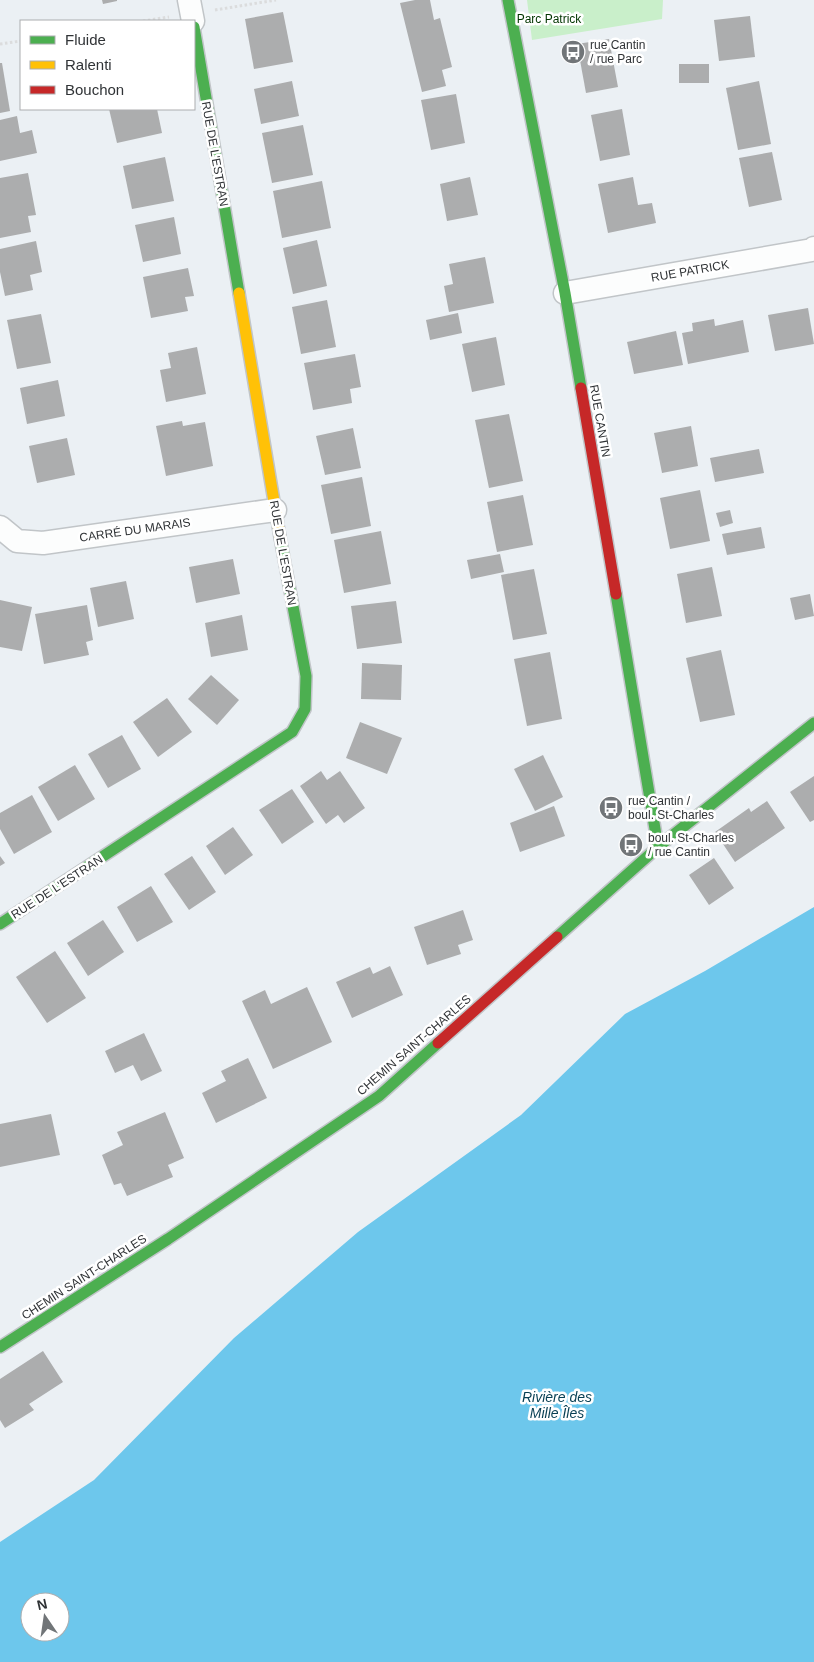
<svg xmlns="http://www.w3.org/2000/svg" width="814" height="1662" font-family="Arial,sans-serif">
<rect width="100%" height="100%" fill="#ebf0f4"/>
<polygon fill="#c9efca" points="527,0 663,0 662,19 532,40"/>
<path fill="#6dc7ec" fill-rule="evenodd" d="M814,907V1662H0V1542L94,1480L234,1338L358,1232L521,1115L625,1014L705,971ZM30,1602H60V1632H30Z"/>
<g fill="#acadae">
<polygon points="102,0 117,0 117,1 103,4"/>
<polygon points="415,0 430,0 434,20 440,18 452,67 442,70 446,86 422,92 400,3"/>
<polygon points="283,12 293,62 254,69 245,19"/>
<polygon points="750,16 755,57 719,61 714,20"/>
<polygon points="609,39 618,87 586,93 577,44"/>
<polygon points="0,63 2,63 10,111 0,113"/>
<rect x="679" y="64" width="30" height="19"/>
<polygon points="292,81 299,116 261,124 254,89"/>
<polygon points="759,81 771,144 738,150 726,88"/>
<polygon points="456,94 465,143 431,150 421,100"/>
<polygon points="109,109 157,109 162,133 117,143"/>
<polygon points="622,109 630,155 600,161 591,115"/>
<polygon points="17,116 20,133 32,130 37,153 0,161 0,120"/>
<polygon points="303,125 313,175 272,183 262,133"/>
<polygon points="772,152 782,200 749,207 739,158"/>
<polygon points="165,157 174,201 132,209 123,166"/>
<polygon points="28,173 36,215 28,216 31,232 0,238 0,178"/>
<polygon points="470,177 478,215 447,221 440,184"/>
<polygon points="633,177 638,205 652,203 656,223 608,233 598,184"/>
<polygon points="322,181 331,228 282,238 273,191"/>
<polygon points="174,217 181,254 143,262 135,225"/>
<polygon points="317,240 327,286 293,294 283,248"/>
<polygon points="36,241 42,272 30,275 33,290 5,296 0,272 0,249"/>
<polygon points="485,257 494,303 449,312 444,286 453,284 449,264"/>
<polygon points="188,268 194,296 185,297 188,311 151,318 143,277"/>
<polygon points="327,300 336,347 301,354 292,307"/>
<polygon points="808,308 814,344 775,351 768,315"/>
<polygon points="458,313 462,333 430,340 426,320"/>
<polygon points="41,314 51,363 17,369 7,320"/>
<polygon points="714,319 715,326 743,320 749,352 688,364 682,333 693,331 692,323"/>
<polygon points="676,331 683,365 634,374 627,342"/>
<polygon points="496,337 505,385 472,392 462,344"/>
<polygon points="197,347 206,394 166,402 160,370 171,368 168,353"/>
<polygon points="355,354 361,387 350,389 352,403 313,410 304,363"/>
<polygon points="58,380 65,416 27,424 20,388"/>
<polygon points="509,414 523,481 489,488 475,420"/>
<polygon points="182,421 183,426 205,422 213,466 166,476 156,426"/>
<polygon points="691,426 698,466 662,473 654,433"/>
<polygon points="353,428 361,468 325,475 316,436"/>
<polygon points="67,438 75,475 37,483 29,446"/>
<polygon points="759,449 764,473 715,482 710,458"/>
<polygon points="362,477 371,526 331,534 321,485"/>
<polygon points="700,490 710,541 670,549 660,498"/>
<polygon points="523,495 533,545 497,552 487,502"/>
<polygon points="730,510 733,523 720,527 716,513"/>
<polygon points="761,527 765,548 727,555 722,534"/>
<polygon points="381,531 391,584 344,593 334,540"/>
<polygon points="500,554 504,572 471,579 467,560"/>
<polygon points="233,559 240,594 196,603 189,567"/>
<polygon points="712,567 722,616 686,623 677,574"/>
<polygon points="534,569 547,634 513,640 501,575"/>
<polygon points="126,581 134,619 98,627 90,588"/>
<polygon points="810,594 814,616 795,620 790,598"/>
<polygon points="0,600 32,607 22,651 0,647"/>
<polygon points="396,601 402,643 357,649 351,606"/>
<polygon points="87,605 93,640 86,642 89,655 44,664 35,614"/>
<polygon points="242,615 248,650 211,657 205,623"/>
<polygon points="721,650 735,715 700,722 686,658"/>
<polygon points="550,652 562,719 527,726 514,659"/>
<polygon points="362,663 402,665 401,700 361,699"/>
<polygon points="211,675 239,700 217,725 188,699"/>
<polygon points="167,698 192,732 158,757 133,722"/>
<polygon points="360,722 402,738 387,774 346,758"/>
<polygon points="122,735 141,769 108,788 88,754"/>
<polygon points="543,755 563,797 535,811 514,769"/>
<polygon points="75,765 95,799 58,821 38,787"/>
<polygon points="321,771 327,780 340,771 365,808 344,823 338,815 326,824 300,786"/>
<polygon points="814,776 814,820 810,822 790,792"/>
<polygon points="292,789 314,822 282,844 259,810"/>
<polygon points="32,795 52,832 14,854 0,829 0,813"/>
<polygon points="767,801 785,828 735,862 715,832 749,808 751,812"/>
<polygon points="554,806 565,836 520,852 510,823"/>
<polygon points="233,827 253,855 225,875 206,846"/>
<polygon points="0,856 5,863 0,866"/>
<polygon points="192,856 216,892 189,910 164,874"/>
<polygon points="714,858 734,888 709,905 689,875"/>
<polygon points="151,886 173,922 137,942 117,907"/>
<polygon points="463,910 473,940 458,945 461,954 427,965 414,927"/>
<polygon points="103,920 124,952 88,976 67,943"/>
<polygon points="55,951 86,998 47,1023 16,977"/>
<polygon points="390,966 403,995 352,1018 336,982 370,967 373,974"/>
<polygon points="307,987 332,1042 273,1069 242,1001 265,990 271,1004"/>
<polygon points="144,1033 162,1071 141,1081 133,1065 115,1073 105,1051"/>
<polygon points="248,1058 267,1098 216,1123 202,1093 226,1081 221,1071"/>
<polygon points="165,1112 184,1158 168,1165 173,1177 127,1196 121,1183 114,1185 102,1155 123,1145 117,1132"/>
<polygon points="51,1114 60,1155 0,1167 0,1124"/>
<polygon points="43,1351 63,1382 29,1404 34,1410 5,1428 0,1420 0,1379"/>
</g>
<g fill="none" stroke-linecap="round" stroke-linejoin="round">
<g stroke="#c1c5c8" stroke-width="25">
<g id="street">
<polyline points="189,0 193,21"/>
<polyline points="565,293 812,250 814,248"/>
<polyline points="0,527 17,541 43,543 275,510"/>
</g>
</g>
<g stroke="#c1c5c8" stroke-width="14">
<g id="fast">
<polyline points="508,0 565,293 581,388"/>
<polyline points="194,27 239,293"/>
<polyline points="616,594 658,847"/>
<polyline points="0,924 292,732 305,709 306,676 280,537"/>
<polyline points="557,937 658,847 814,723"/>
<polyline points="0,1347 168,1239 379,1096 438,1043"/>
</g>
</g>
<g stroke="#c1c5c8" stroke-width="14">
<polyline id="slow" points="239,293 280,537"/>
</g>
<g stroke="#c1c5c8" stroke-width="14">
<g id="jam">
<polyline points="581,388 616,594"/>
<polyline points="438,1043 557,937"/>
</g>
</g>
<g stroke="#dbdcdd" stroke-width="3" stroke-dasharray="2.5 2.5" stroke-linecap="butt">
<polyline points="215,10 276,0"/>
<polyline points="143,21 169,17"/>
<polyline points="0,44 21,41"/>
</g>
<use href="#street" stroke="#fcfdfd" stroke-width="22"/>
<use href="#fast" stroke="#4caf50" stroke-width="11"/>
<use href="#slow" stroke="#ffc107" stroke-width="11"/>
<use href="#jam" stroke="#c62828" stroke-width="11"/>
</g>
<defs>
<g id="bus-disc" transform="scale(1.25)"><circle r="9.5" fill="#717578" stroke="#fff"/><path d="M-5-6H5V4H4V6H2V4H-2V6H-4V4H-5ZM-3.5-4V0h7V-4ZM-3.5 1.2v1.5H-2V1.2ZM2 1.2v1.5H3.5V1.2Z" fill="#fff"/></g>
</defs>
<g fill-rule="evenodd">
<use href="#bus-disc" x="573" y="52"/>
<use href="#bus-disc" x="611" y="808"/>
<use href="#bus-disc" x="631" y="845"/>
</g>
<g text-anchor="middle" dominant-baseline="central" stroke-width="5" stroke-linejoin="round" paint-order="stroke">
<g font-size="12" fill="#023500" stroke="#fff">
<text x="549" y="19">Parc Patrick</text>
</g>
<g font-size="12" fill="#303336" stroke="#fff" text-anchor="start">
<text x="590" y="45">rue Cantin<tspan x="590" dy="14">/ rue Parc</tspan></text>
<text x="628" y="801">rue Cantin /<tspan x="628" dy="14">boul. St-Charles</tspan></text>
<text x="648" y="838">boul. St-Charles<tspan x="648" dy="14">/ rue Cantin</tspan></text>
</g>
<g font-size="12" fill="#303336" stroke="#fff">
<text transform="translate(215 154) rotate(80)">RUE DE L'ESTRAN</text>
<text transform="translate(690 271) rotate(-10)">RUE PATRICK</text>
<text transform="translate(600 421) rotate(80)">RUE CANTIN</text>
<text transform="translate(135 530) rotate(-8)">CARRÉ DU MARAIS</text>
<text transform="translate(283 553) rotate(80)">RUE DE L'ESTRAN</text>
<text transform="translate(57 887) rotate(-33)">RUE DE L'ESTRAN</text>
<text transform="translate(414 1045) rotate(-41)">CHEMIN SAINT-CHARLES</text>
<text transform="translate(84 1277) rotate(-33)">CHEMIN SAINT-CHARLES</text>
</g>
<g font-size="14" font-style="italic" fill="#083f53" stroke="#fff">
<text x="557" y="1397">Rivière des<tspan x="557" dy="16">Mille Îles</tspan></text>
</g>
</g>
<rect x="20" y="20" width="175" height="90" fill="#ffffff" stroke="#acadaf"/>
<rect x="30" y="36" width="25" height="8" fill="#4caf50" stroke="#acadaf"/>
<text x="65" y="45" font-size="15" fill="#303336">Fluide</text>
<rect x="30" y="61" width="25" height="8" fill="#ffc107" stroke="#acadaf"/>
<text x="65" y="70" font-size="15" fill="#303336">Ralenti</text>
<rect x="30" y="86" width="25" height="8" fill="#c62828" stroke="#acadaf"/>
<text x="65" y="95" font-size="15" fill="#303336">Bouchon</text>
<g transform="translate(45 1617) rotate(347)"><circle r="24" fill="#ffffff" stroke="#acadaf"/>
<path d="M0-4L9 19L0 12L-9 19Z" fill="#717578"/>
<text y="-8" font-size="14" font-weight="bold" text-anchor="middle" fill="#303336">N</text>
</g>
</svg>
